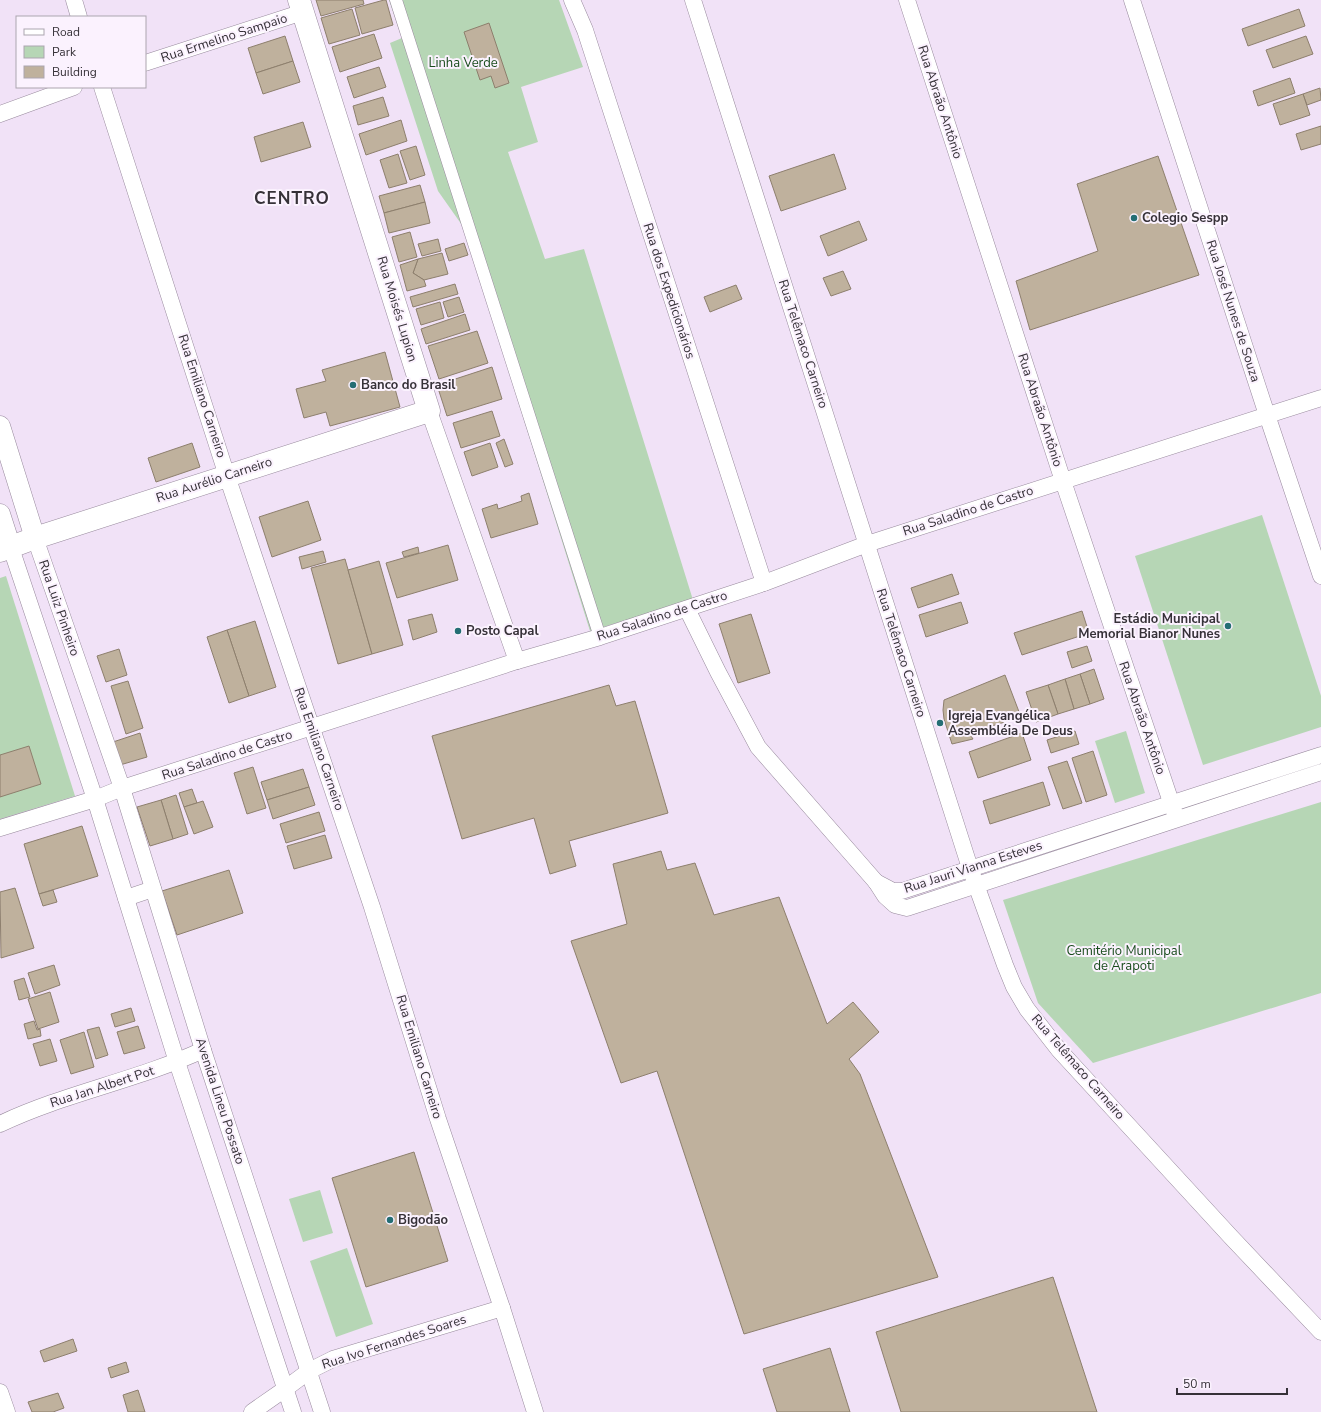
<svg xmlns="http://www.w3.org/2000/svg" width="1321" height="1412" font-family="'Nunito Sans',sans-serif">
<rect width="100%" height="100%" fill="#f1e2f7"/>
<g fill="#b6d6b5">
<polygon points="389,0 559,0 583,67 521,87 538,142 508,152 545,259 584,249 693,600 590,631 464,228 438,191 390,43 402,38"/>
<polygon points="1262,515 1321,696 1321,727 1203,765 1135,556"/>
<polygon points="6,576 75,796 0,819 0,578"/>
<polygon points="1126,731 1145,793 1115,803 1095,741"/>
<polygon points="1321,802 1321,993 1093,1063 1038,1003 1003,900"/>
<polygon points="320,1190 333,1233 303,1242 289,1199"/>
<polygon points="347,1248 373,1324 336,1337 310,1261"/>
</g>
<g fill="#bfb19d" stroke="#8d7f6d">
<polygon points="316,0 363,0 364,4 321,16"/>
<polygon points="384,0 386,0 393,25 362,34 355,8"/>
<polygon points="352,9 360,35 329,44 321,18"/>
<polygon points="1299,9 1305,26 1248,46 1242,29"/>
<polygon points="489,23 509,83 495,88 491,76 480,80 464,32"/>
<polygon points="374,34 382,58 340,72 332,47"/>
<polygon points="285,36 293,61 256,73 248,48"/>
<polygon points="1306,36 1313,54 1273,68 1266,50"/>
<polygon points="293,61 300,82 263,94 256,73"/>
<polygon points="379,67 386,87 354,98 347,77"/>
<polygon points="1290,78 1295,93 1258,106 1253,91"/>
<polygon points="1320,88 1321,100 1307,105 1303,94"/>
<polygon points="1303,94 1310,115 1280,125 1273,104"/>
<polygon points="383,97 389,116 358,125 353,106"/>
<polygon points="401,120 407,141 366,155 359,134"/>
<polygon points="303,122 311,147 261,162 254,137"/>
<polygon points="1321,126 1321,144 1301,150 1296,134"/>
<polygon points="416,146 425,175 410,180 400,151"/>
<polygon points="398,154 407,183 389,188 380,160"/>
<polygon points="834,154 846,189 781,211 769,176"/>
<polygon points="1158,156 1199,275 1030,330 1016,281 1098,251 1077,184"/>
<polygon points="420,185 425,202 384,213 379,196"/>
<polygon points="425,202 430,223 389,233 384,213"/>
<polygon points="859,221 867,240 828,256 820,236"/>
<polygon points="410,232 417,257 399,262 392,237"/>
<polygon points="438,239 441,251 422,256 418,244"/>
<polygon points="464,243 468,255 449,261 445,249"/>
<polygon points="442,253 448,274 424,280 413,273 418,259"/>
<polygon points="418,259 413,273 424,280 426,286 407,291 400,265"/>
<polygon points="843,271 851,289 831,296 823,278"/>
<polygon points="455,284 458,294 413,307 410,297"/>
<polygon points="736,285 742,299 710,312 704,297"/>
<polygon points="459,297 464,312 448,317 443,302"/>
<polygon points="440,302 444,318 421,325 416,309"/>
<polygon points="465,314 470,330 426,344 421,329"/>
<polygon points="477,331 488,363 439,379 428,346"/>
<polygon points="385,352 400,407 330,426 326,412 304,418 296,389 326,381 322,370"/>
<polygon points="492,367 502,399 447,416 437,385"/>
<polygon points="492,411 500,436 461,448 453,423"/>
<polygon points="504,439 513,464 505,467 496,443"/>
<polygon points="192,443 200,467 156,482 148,458"/>
<polygon points="490,443 498,467 472,476 464,452"/>
<polygon points="529,493 538,524 491,538 482,509 497,504 498,509 522,501 521,496"/>
<polygon points="308,501 321,540 272,557 259,517"/>
<polygon points="448,545 458,580 397,598 386,563"/>
<polygon points="418,547 419,553 404,557 402,552"/>
<polygon points="323,551 326,562 302,569 299,557"/>
<polygon points="345,559 372,654 338,664 311,568"/>
<polygon points="379,561 403,645 372,654 348,570"/>
<polygon points="952,574 959,594 918,608 911,588"/>
<polygon points="961,602 968,623 926,637 919,615"/>
<polygon points="1082,611 1089,633 1022,655 1014,633"/>
<polygon points="432,614 437,632 413,640 408,620"/>
<polygon points="751,614 770,673 738,683 719,624"/>
<polygon points="255,621 276,687 249,696 227,630"/>
<polygon points="227,630 249,696 229,703 207,637"/>
<polygon points="1087,646 1092,661 1072,668 1067,652"/>
<polygon points="119,649 127,675 106,682 97,656"/>
<polygon points="1094,669 1104,699 1090,704 1080,674"/>
<polygon points="1080,674 1090,704 1074,709 1065,679"/>
<polygon points="1005,675 1021,717 969,733 973,739 952,744 944,719 943,710 944,700"/>
<polygon points="1065,679 1074,709 1058,714 1048,685"/>
<polygon points="128,681 143,728 126,734 111,686"/>
<polygon points="609,685 616,706 635,701 668,813 569,841 576,866 550,874 534,818 462,839 432,736"/>
<polygon points="1048,685 1058,714 1036,722 1026,692"/>
<polygon points="1075,731 1079,744 1051,753 1047,740"/>
<polygon points="140,733 147,757 120,765 113,742"/>
<polygon points="1022,733 1031,760 978,778 969,752"/>
<polygon points="29,746 41,784 0,797 0,755"/>
<polygon points="1093,751 1107,795 1086,802 1072,758"/>
<polygon points="1067,761 1082,803 1063,809 1048,767"/>
<polygon points="253,767 266,808 247,814 234,773"/>
<polygon points="303,769 309,787 267,800 261,782"/>
<polygon points="1043,782 1050,805 990,824 983,801"/>
<polygon points="309,787 315,805 273,819 267,800"/>
<polygon points="192,789 197,803 184,807 179,793"/>
<polygon points="176,795 188,834 173,839 161,800"/>
<polygon points="161,800 173,839 150,846 137,807"/>
<polygon points="203,801 213,827 194,834 184,807"/>
<polygon points="319,812 325,831 286,843 280,824"/>
<polygon points="82,826 98,876 39,894 24,844"/>
<polygon points="325,835 332,858 294,869 287,846"/>
<polygon points="661,851 667,870 695,863 714,915 779,897 827,1024 853,1002 879,1032 849,1059 860,1074 938,1277 744,1334 657,1071 621,1083 571,941 627,924 613,864"/>
<polygon points="229,870 243,913 177,935 162,891"/>
<polygon points="15,888 34,948 1,958 0,892"/>
<polygon points="53,890 57,902 43,906 39,894"/>
<polygon points="54,965 60,985 35,994 28,973"/>
<polygon points="24,978 30,997 19,1000 14,981"/>
<polygon points="50,992 59,1022 38,1029 28,999"/>
<polygon points="131,1008 135,1021 115,1027 111,1014"/>
<polygon points="34,1021 37,1030 40,1029 41,1036 28,1039 24,1024"/>
<polygon points="138,1026 145,1048 124,1054 117,1032"/>
<polygon points="99,1027 108,1055 96,1059 87,1030"/>
<polygon points="84,1032 94,1067 71,1074 60,1040"/>
<polygon points="50,1039 57,1061 40,1066 33,1044"/>
<polygon points="414,1152 448,1261 366,1287 332,1178"/>
<polygon points="1053,1277 1097,1412 901,1412 876,1332"/>
<polygon points="73,1339 77,1351 44,1362 40,1351"/>
<polygon points="830,1348 850,1412 777,1412 763,1369"/>
<polygon points="126,1362 129,1372 111,1378 108,1368"/>
<polygon points="138,1390 145,1412 128,1412 123,1395"/>
<polygon points="58,1393 64,1408 53,1412 32,1412 28,1402"/>
</g>
<g fill="none" stroke-linecap="round" stroke-linejoin="round">
<g stroke="#988a9d" stroke-width="13">
<polyline id="pedestrian" points="396,0 600,637"/>
</g>
<g stroke="#988a9d" stroke-width="17">
<g id="minor">
<polyline points="74,0 79,17"/>
<polyline points="572,0 585,30 764,583"/>
<polyline points="693,0 970,868 1005,965 1014,987 1027,1009 1059,1050 1231,1237 1321,1332"/>
<polyline points="907,0 1063,481 1175,814"/>
<polyline points="1132,0 1267,415 1321,576"/>
<polyline points="145,63 303,12"/>
<polyline points="102,87 227,476 372,907 438,1119 502,1308 535,1412"/>
<polyline points="0,114 74,87"/>
<polyline points="429,411 517,661"/>
<polyline points="35,538 122,788 203,1050 322,1412"/>
<polyline points="11,548 95,799 177,1062 293,1412"/>
<polyline points="687,609 718,672 758,747 876,882"/>
<polyline points="1321,755 902,891 893,891 876,882 885,896 895,905 907,908 1321,772"/>
<polyline points="0,828 95,799 122,788 517,661 600,637 764,583 867,544 1321,398"/>
<polyline points="126,898 153,889"/>
<path d="M0,1124C65,1093 138,1080 203,1050"/>
<polyline points="0,1392 7,1412"/>
<polyline points="252,1412 285,1389 309,1371 333,1359 502,1308"/>
</g>
</g>
<g stroke="#988a9d" stroke-width="21">
<g id="tertiary">
<polyline points="0,426 35,538"/>
<polyline points="0,514 11,548"/>
</g>
</g>
<g stroke="#988a9d" stroke-width="23">
<polyline id="primary" points="0,551 35,538 429,411 299,0"/>
</g>
<use href="#pedestrian" stroke="#fff" stroke-width="12"/>
<use href="#minor" stroke="#fff" stroke-width="16"/>
<use href="#tertiary" stroke="#fff" stroke-width="20"/>
<use href="#primary" stroke="#fff" stroke-width="22"/>
</g>
<g fill="#246e74" stroke="#fbf2fe" stroke-width="1.5">
<circle cx="1134" cy="218" r="4"/>
<circle cx="353" cy="385" r="4"/>
<circle cx="1228" cy="626" r="4"/>
<circle cx="458" cy="631" r="4"/>
<circle cx="940" cy="723" r="4"/>
<circle cx="390" cy="1220" r="4"/>
</g>
<g text-anchor="middle" dominant-baseline="central" stroke-width="4" stroke-linejoin="round" paint-order="stroke">
<g font-size="13" fill="#363138" stroke="#fbf2fe">
<text transform="translate(224 38) rotate(-18)">Rua Ermelino Sampaio</text>
<text transform="translate(940 102) rotate(72)">Rua Abraão Antônio</text>
<text transform="translate(669 291) rotate(72)">Rua dos Expedicionários</text>
<text transform="translate(397 309) rotate(73)">Rua Moisés Lupion</text>
<text transform="translate(1233 311) rotate(72)">Rua José Nunes de Souza</text>
<text transform="translate(803 344) rotate(72)">Rua Telêmaco Carneiro</text>
<text transform="translate(202 396) rotate(72)">Rua Emiliano Carneiro</text>
<text transform="translate(1040 410) rotate(72)">Rua Abraão Antônio</text>
<text transform="translate(214 480) rotate(-18)">Rua Aurélio Carneiro</text>
<text transform="translate(968 511) rotate(-18)">Rua Saladino de Castro</text>
<text transform="translate(59 608) rotate(71)">Rua Luiz Pinheiro</text>
<text transform="translate(662 616) rotate(-18)">Rua Saladino de Castro</text>
<text transform="translate(901 653) rotate(72)">Rua Telêmaco Carneiro</text>
<text transform="translate(1142 718) rotate(71)">Rua Abraão Antônio</text>
<text transform="translate(319 749) rotate(71)">Rua Emiliano Carneiro</text>
<text transform="translate(227 755) rotate(-18)">Rua Saladino de Castro</text>
<text transform="translate(973 867) rotate(-18)">Rua Jauri Vianna Esteves</text>
<text transform="translate(419 1057) rotate(73)">Rua Emiliano Carneiro</text>
<text transform="translate(1078 1067) rotate(49)">Rua Telêmaco Carneiro</text>
<text transform="translate(102 1087) rotate(-18)">Rua Jan Albert Pot</text>
<text transform="translate(220 1101) rotate(72)">Avenida Lineu Possato</text>
<text transform="translate(394 1342) rotate(-18)">Rua Ivo Fernandes Soares</text>
</g>
<g font-size="13" fill="#194c1c" stroke="#fbf2fe">
<text x="463" y="63">Linha Verde</text>
<text x="1124" y="951">Cemitério Municipal<tspan x="1124" dy="15">de Arapoti</tspan></text>
</g>
<g font-size="13" font-weight="bold" fill="#363138" stroke="#fbf2fe" text-anchor="start">
<text x="1142" y="218">Colegio Sespp</text>
<text x="361" y="385">Banco do Brasil</text>
<text x="1220" y="619" text-anchor="end">Estádio Municipal<tspan x="1220" dy="15">Memorial Bianor Nunes</tspan></text>
<text x="466" y="631">Posto Capal</text>
<text x="948" y="716">Igreja Evangélica<tspan x="948" dy="15">Assembléia De Deus</tspan></text>
<text x="398" y="1220">Bigodão</text>
</g>
<g font-size="17" font-weight="bold" letter-spacing="1" fill="#363138" stroke="#fbf2fe">
<text x="292" y="198">CENTRO</text>
</g>
</g>
<rect x="16" y="16" width="130" height="72" fill="#fbf2fe" stroke="#aca5af"/>
<rect x="24" y="29" width="20" height="6" fill="#ffffff" stroke="#aca5af"/>
<text x="52" y="36" font-size="12" fill="#363138">Road</text>
<rect x="24" y="46" width="20" height="12" fill="#b6d6b5" stroke="#aca5af"/>
<text x="52" y="56" font-size="12" fill="#363138">Park</text>
<rect x="24" y="66" width="20" height="12" fill="#bfb19d" stroke="#aca5af"/>
<text x="52" y="76" font-size="12" fill="#363138">Building</text>
<path d="M1177 1388v6h110v-6" fill="none" stroke="#363138" stroke-width="2"/>
<text x="1183" y="1388" font-size="12" fill="#363138" stroke="#fbf2fe" stroke-width="3" paint-order="stroke">50 m</text>
</svg>
